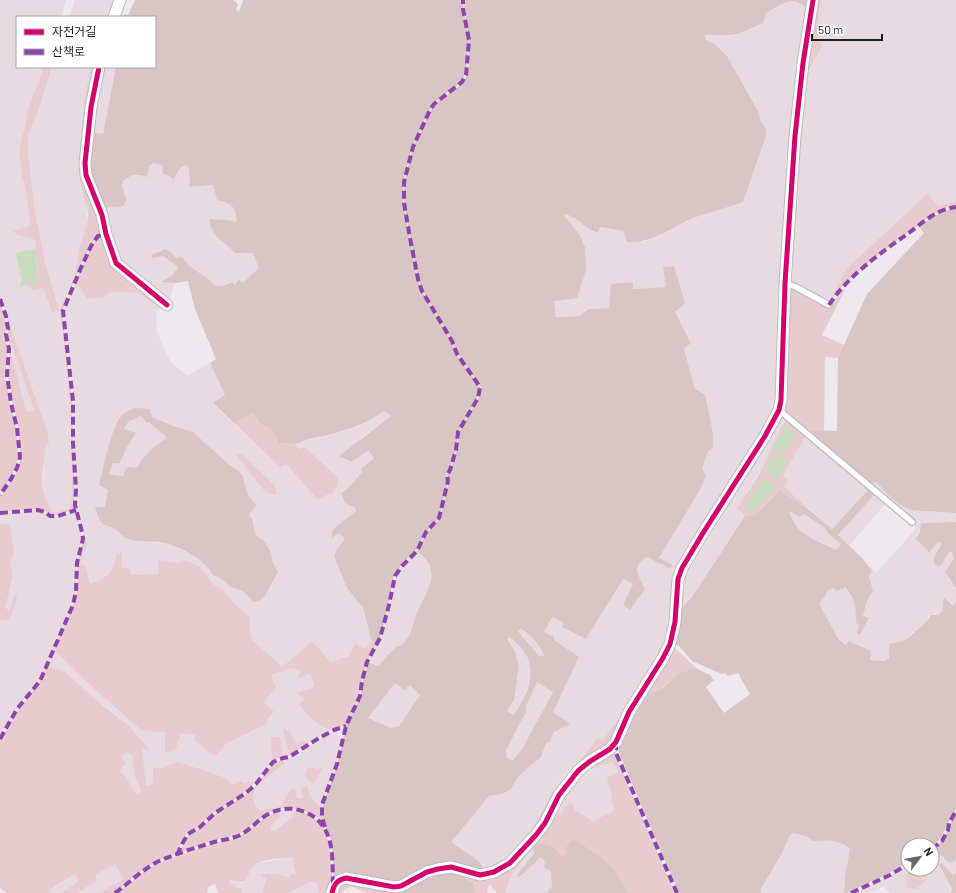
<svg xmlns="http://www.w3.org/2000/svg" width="956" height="893" font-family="Barlow,'Noto Sans KR',sans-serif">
<rect width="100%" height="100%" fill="#ede9ed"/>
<g fill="#e8dae1" fill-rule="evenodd">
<polygon points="0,0 66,0 61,17 17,17 17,67 44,67 28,109 25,127 20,144 19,156 21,164 22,179 24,182 26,196 30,219 29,225 27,227 14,231 17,235 33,239 36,249 17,252 16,256 22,281 26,285 31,287 30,289 43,287 52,312 60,311 45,261 35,211 28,168 28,135 52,67 91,67 84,102 84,116 80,156 88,220 76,264 75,273 67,296 60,311 70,401 72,491 71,505 69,509 58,512 52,512 45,497 43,490 44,462 46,445 48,445 44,421 0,296"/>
<polygon points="75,0 114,0 108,17 69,17"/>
<polygon points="821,0 956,0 956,202 939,206 927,194 846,269 830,301 789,280 794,202 802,135 805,84 809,70 822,46 819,41 818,35 822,35 818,25"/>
<polygon points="790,1 796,1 807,8 781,287 775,394 772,415 682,562 667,641 637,692 612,726 607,735 603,740 596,739 589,749 561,779 553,791 531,832 505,860 487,873 482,864 466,851 450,842 489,796 502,794 511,789 518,777 531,764 536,762 543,753 546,744 550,741 554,732 569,723 553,712 579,657 554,640 554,637 543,632 552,617 564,623 562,627 586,639 623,578 633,584 623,605 630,610 645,589 637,573 637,566 642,560 647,557 671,568 673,565 659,558 700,490 706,475 702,469 713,433 705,394 695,389 684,349 691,342 675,312 666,287 633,289 633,282 611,285 610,308 589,309 579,316 556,317 554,301 585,247 579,234 563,214 570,215 593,232 600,227 624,231 643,242 695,218 749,185 766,136 766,128 761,122 758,111 727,56 715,44 706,40 704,35 711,34 729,36 779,5"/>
<polygon points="101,67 116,67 103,134 90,132"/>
<polygon points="153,163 162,165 174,179 180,168 186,165 189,168 191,187 214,185 217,200 225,201 230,204 236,210 238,222 227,220 210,219 212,230 224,243 229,246 235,253 253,253 259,269 252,274 243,283 234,285 233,282 224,286 219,286 214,285 210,280 189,266 182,257 176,258 172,253 160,250 151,255 163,256 178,267 174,275 162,282 175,283 168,304 117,262 101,208 127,200 122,187 123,181 129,176 136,174 142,175"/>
<path d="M74,284L80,288L87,299L105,297L110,292L140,293L148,301L158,306L159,309L156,315L157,332L170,361L187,376L210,363L225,395L213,404L280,467L286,464L318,500L324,496L333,493L338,478L322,464L294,444L307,440L342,432L359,426L372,419L384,411L391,416L359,439L374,458L361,469L362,472L349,487L341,493L345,503L355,508L356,511L339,533L345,539L337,549L347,588L363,608L365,620L372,641L364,649L355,643L349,656L331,662L316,645L311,642L282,668L252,640L249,626L250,618L246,613L234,603L224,590L214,585L208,577L178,563L158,560L160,574L131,575L114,568L103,578L90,584L86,567L80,563L87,543L83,532L75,505L76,490L74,443V401L63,312ZM150,409L152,417L173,426L193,432L211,449L228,464L238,470L243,476L247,492L250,498L257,505L249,513L253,521L255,534L264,541L270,550L273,563L278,572L265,596L254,602L244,592L230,586L220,578L213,575L210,568L204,563L188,553L171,545L162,543L135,541L128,539L112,527L103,524L96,507H105L108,490L99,485L115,426Z"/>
<polygon points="9,342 11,342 34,410 26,412 21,398"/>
<polygon points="141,415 147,422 149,422 168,438 155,446 147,453 137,468 124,476 109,474 113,463 121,463 127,447 136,433 124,429 129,421"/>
<polygon points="782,416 786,419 771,450 757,476 737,508 745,516 692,597 683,607 678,607 683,573 780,418"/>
<polygon points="806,436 869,489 832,529 785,487 788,480 783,475"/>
<polygon points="876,482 890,495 906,508 932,512 956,513 956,522 921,523 934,546 938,542 943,544 942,564 948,553 951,551 954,559 949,579 956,588 956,603 954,606 947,599 943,598 943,610 938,615 934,614 928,617 926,622 903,641 889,644 889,658 884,661 869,660 845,645 837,637 819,603 823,599 828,590 834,588 837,591 844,587 854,600 856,608 856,622 859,626 856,632 860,635 869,619 863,616 867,601 873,591 869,576 872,570 876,573 915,530 915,521 871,483"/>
<polygon points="875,494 886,503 849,546 838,535"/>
<polygon points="30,511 38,511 44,513 49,516 58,517 75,512 80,523 82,539 76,563 76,591 72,604 39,681 16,709 0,737 0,621 1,620 8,621 12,604 9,610 5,608 12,582 12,567 10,564 14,553 10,524 0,524 0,514"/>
<polygon points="789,511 800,516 804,514 824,527 828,533 842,544 837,550 807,536 794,523 791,518"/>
<polygon points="417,551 426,557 431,567 432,580 414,621 410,634 405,642 394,649 378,666 368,662 381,638 390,606 396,576 402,566"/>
<polygon points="521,628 539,644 544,656 539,656 528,643 518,630"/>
<polygon points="510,636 525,653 530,664 531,678 522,704 514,715 507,711 514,700 519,666 515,651 507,639"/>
<polygon points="53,649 91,686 141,730 165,733 165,747 175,750 180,733 195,735 221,749 226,744 253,732 269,720 274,711 264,702 271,675 294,668 301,672 297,680 310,674 316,686 313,689 301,690 297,693 305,699 300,705 323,726 333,729 308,743 303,740 297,744 290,732 284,729 289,756 283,756 280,737 272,737 272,761 255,783 250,781 244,784 234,786 223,777 193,766 178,762 170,764 162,769 153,783 146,786 142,747 150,750 128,725 115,713 96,700 74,681 46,666"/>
<polygon points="537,682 553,692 521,751 512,761 507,757 506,750 526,712 526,706"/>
<polygon points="395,683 410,685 420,694 399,726 391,728 368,718"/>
<polygon points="336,730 340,737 341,744 336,764 321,808 313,799 309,790 304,797 301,798 290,791 280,807 266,809 263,811 257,808 253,804 253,798 257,785 285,763 283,759 290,758 296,753 303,752 309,745"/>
<polygon points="126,750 132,755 134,774 141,789 140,792 136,794 120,771 125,767 125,762 122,757"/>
<polygon points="613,763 619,772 608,776 609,788 613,793 611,800 615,810 593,821 575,810 560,815 557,813 572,787 579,779 596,767"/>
<polygon points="287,809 295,810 292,817 275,831 270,830 271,826 280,817 279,811"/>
<polygon points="793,833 806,836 813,841 826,840 842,843 850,849 845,876 844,893 761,893 760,890 781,855 789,837"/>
<polygon points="532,849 534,853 520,871 522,875 541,857 543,858 551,871 552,887 549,890 548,893 505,893 511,875"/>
<polygon points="934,849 950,863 956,860 956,873 953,875 942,864 952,889 951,893 890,893 884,886 870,893 854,893 890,876 908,865 908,869 913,869 911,870 928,873 925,869 932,869 932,851"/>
<polygon points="292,857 296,874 289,877 281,875 264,874 259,875 266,879 262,893 241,893 243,890 229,883 231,880 238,883 243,883 246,880 252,867 259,863"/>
<polygon points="115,864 123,879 99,893 76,893 97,881 95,875"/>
<polygon points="75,874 78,881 62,893 51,893 49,891"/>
<polygon points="313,881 317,884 318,893 288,893"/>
</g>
<g fill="#e8cbce" fill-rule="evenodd">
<polygon points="815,0 821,0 818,25 822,35 818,36 819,41 822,46 809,70 805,84 802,135 794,202 798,138"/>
<path d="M44,67H52L38,111L28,135V156L35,211L45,261L59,310L67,296L75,273L80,246L88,220V212L80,182L79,164L84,116V102L91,67H97L89,106L104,233L98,235L90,246L79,269L62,311L72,401L75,509L58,515L50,514L45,511L38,509L0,511V497L12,480L18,469L21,457L18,428L8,375L10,349L26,412L34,410L11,343L9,342C7,333 9,325 7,316L48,433L49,445H46L42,476L43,490L45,497L52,512H58L69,509L71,505L72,491L70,401L60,311L52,312L43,288L33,290L30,289L33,285L39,283L35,243L33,239L17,235L13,231L27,227L29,225L30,219L26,196L24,182L22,179L21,164L19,156L20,144L25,127L28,109Z"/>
<polygon points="927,194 939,206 956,202 956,206 942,210 928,218 884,250 846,282 830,301 846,269"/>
<polygon points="106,235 114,262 163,303 159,309 158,306 148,301 140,293 110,292 105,297 87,299 80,288 74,284 91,247 99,236"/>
<polygon points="788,288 795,290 830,308 837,297 846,288 822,335 844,345 838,358 825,357 824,431 809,430 785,410"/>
<polygon points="0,303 5,316 7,329 5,334 8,350 5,376 10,404 16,428 18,457 15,468 5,487 0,493"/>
<polygon points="253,413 261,424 271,429 279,443 294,444 300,449 305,447 338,478 338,485 333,493 324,496 318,500 286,464 280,467 234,423"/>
<polygon points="786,419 806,436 783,475 788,480 785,487 813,513 780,490 754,516 745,516 737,508 758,476"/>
<polygon points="236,454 243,455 274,485 277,493 275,495 265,492"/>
<path d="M0,524H10L14,553L10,563C16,576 8,595 5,608L9,610L16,594L17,597L13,610L8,621L1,620L0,621Z"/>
<path d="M83,532L88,543L80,563L86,567L90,584C110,575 113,574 117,553H122V568L130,569L131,575L159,574L158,560L178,563L184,560L201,567L214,585L224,590L234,603L246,613L250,618L249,626L252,640L282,667L311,642L316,645L331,662L349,656L355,643L364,649L372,641L377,644L367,662L362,681L359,696L346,725C342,726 337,729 333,729C320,730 307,713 299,705L305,699L296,693C303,689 310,691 315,686L310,674L296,680L301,672L294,668L271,675L276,688L264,702L274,711L265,725L226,744L216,756L195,741V735L181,733L175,751L165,753V733L141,730L91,686L53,649L73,605L77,591V563L83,539Z"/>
<polygon points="672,645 696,668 680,673 672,679 662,688 641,697"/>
<path d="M46,666L64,671L96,700L128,725L151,751L142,748L146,786L153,783V767L162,769L170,764L178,762L201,769L223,777L234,785L241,781L244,784L250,781L255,783L238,797L210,815L199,827L187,833L184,837L176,854L157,861L141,871L114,893H99L123,879L115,864L95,875L97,881L76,893H62L78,881L75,874L49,890L51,893H7L0,888V740L18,710L40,681ZM126,751L132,755L134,774L141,789L140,792L136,794L129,782L120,771L126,764L122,757Z"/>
<polygon points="637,692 615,741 588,761 527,843 505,860 531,832 553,791 589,749 596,739 603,740"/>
<polygon points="283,728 290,732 297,744 303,740 308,743 289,756"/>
<polygon points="271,737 280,737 283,756 272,761"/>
<path d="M615,744V754L675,893H629L614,869L606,861L576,840L567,853L561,857L546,845H529L532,849L511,875L505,893H496V891L489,884L487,893H475L473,882L465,879L463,875H473L510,864L569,784ZM613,763L619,772L607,777L609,788L612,793L611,800L615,810L593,821L575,810L572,803L564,807L561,815L557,813C566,796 577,776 595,767C600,765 608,764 613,763Z"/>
<polygon points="283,759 285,763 257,785 254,793 254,804 260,810 263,811 266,809 280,807 290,791 294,788 297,797 301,798 304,797 302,793 301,789 306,786 313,799 321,808 323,824 320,819 305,811 287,807 268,813 238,835 212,841 179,853 186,839 189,835 200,828 216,814 246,794 257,785 273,763"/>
<path d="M309,767L317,769L323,767L314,784C308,781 306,779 305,773Z"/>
<path d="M295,810C326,815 330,839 331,865C332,874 333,884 331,893H318L317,884L313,881L288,893H262L266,879L259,875C268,872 280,874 289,877L291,874H296L292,857C281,859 268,858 258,863C244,870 253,888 231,880L229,883L243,890L241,893H218L215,884L208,887L207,893H117L142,873L158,863L213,844L239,837L264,818L279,811L280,817L271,826V830L275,831L292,817Z"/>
<path d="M913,869H925L928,873L927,879L916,889L907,888C905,880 904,873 913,869Z"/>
<polygon points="340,881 405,890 399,893 369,893 359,890 353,887 346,888 342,893 333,893"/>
</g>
<g fill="#d9c5c3" fill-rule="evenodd">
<path d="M135,0H233L238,4L236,10L239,12L243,0H463C463,14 468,27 468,41C468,51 468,76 460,83C450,93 437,97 430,109L412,147L403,182V203L417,279L422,291L451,341L456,354L480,387L477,398L458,432L456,450L449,470L446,475L448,481L439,518L426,532L416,550L401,565L394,576L386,615L380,638L377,644L372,641L370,636L363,608L347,588L334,556L337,549L345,539L339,533L332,538V530L356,511L355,508L345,503L341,493L349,487L362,472L361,469L374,458L368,450L352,462L339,456L391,416L384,411C360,428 338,433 309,439C305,440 300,443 295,444C290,444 284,443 279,443L271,429L261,424L253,413L234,423L213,403L225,395L210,363L216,359L195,309L188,281L175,283L161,282L173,275L178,267L163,256L153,258L151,255L165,249L172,253L176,258L182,257L189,266L210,280L214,285L224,286L233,282L234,285L239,280L243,283L252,274L259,269L253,253H235C229,245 215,238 212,229C210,227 210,222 210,219L227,220L237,222C236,207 232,203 217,200L213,185L190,187L189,168L186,165L180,168L174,179L163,173L162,165L153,163L149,166L147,177C137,173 131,174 123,181L122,187L127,200L123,206L101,208L87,163L90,132L103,134L116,67H155V17H123L124,14L128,15Z"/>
<path d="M464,0H808L807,8C803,6 799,2 795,1C785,0 774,8 766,13L763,23C753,27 741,34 730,35C721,36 713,34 704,35L706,40L715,44L727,56L758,111L761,122L766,128V136L743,202C728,207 712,212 696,217C673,226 652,244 627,242L624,231L600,227L598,232C586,232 578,215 563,214L579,234L585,247L586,270L577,298L554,301L556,317L579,316L589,309L609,308L611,284L633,282V289L666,287L663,267L674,266L685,303L675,312L691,343L684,349L695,389L705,394L713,433V447L707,453L702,469L706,475L700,490L659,558L673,565L671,569L647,557C630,566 639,576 645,589L630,610L623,605L633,584L623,579L586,639L562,627L564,623L552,617L544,632L554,637V640L579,657L553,712L570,724L554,732L550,741L546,744L541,757L531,765L518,777L511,789L502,794L489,796L451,842C463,851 480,858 487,873L459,867L401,885L368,881L334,884L332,846L330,836L323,818L322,808L337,765L346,726L360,697L363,681L368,662L378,666C383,661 387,655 393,650C396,646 402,646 405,641C412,634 413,622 417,613C427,589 444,571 417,551L427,533L440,519L449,481L447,475L450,470L457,450L459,432L478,399L481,387L457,353L452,341L423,291L418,279L404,203V183L413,147L431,110C439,96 456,92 463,82C476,64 464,21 464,0ZM521,628C530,636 541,644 544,656H539L518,631ZM510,637C515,642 521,647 525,653C538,674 526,697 514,715L507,711L514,700L519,666L515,651L507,639ZM537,682L553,692L521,751L512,761L507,757L506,750L526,712V706ZM395,683L405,690L410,685L420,695L399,726L391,728L368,718Z"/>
<path d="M956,208V513L911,510C897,505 886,492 876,482L871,483L809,430L837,431L838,358L867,294L924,233L919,226L942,212Z"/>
<path d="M137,408L150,409L152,417L173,426L193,432L228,464L238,470L243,476L247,492L250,498L257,505L249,514L253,521L255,534L264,541L270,550L273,563L278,572L265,596L261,600L254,602L244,592L230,586L220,578L213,575C205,559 177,545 160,542C150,541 138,543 129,539C122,537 118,530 111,527C109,526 105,526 103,524C98,520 97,512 95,507H105L108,490L99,485C104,468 111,425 123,414C127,411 132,409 137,408ZM141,416L147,423L149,422L167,438C154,446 144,454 137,468L127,467L123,476L109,474L113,463H120L127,447L136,433L124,429L129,421Z"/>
<path d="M869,489L875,494L838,535L861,557L872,570L869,576L873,591L867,601L863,616L869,618L860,635L856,632L859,626L856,622C856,606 855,599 845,587L837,591L833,588L828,590L823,599L819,603L837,637L845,645L849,641L871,651L870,660L884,661L889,658V644L903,641L909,637L926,622L931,615H938L943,610V599L945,598L953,606L956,603V809C946,823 946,834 933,847L932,845H908V862L889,873L847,893H844L845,876L850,849C840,839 826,840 813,841L806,836L793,833L789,837L781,855L760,890L761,893H679L619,753L618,745L641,697L663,688L672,679L680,673L696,668L710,675L714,680L706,687L724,713L750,694L738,673L728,676L725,673L721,674L692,661L681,648L673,642L678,607H683L692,597L745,516H754L780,490L813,513L832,529ZM789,511L800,517L804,514L824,527L828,533L841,544L837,550C817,541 795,534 789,511Z"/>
<polygon points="956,522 956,588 945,572 954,559 951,551 948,553 942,564 938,566 934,563 934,557 942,544 938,542 929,552 916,539 920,532 921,523"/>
<path d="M956,813V860L950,863L934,849C948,836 947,828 956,813Z"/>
<path d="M576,840L606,861L614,869L629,893H548V890L552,887L551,871L544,868L545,862L541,857L522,875L517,877L520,871L534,853L533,850L528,845C537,844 548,842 555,849C557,851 559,854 561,857L567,853L566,848L571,841Z"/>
<polygon points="942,863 953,875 956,873 956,893 951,893 952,889 939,864"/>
<polygon points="445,869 463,875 465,879 473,882 475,893 399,893 427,877"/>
</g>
<g fill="#c9dcc0">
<polygon points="36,249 36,256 39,283 31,287 26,285 22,287 20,286 20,283 22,281 16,256 17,252"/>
<polygon points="786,425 795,434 783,453 774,448"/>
<polygon points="774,452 788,461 777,479 765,471"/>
<polygon points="764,478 777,487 752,513 744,507"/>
</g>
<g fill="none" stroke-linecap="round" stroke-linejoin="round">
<g stroke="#bdbbbd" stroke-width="8">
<g id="lane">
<polyline points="785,283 796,287 829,305"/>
<polyline points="779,410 912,522"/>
</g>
</g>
<g stroke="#bdbbbd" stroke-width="13">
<g id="street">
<polyline points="114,17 120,0"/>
<polyline points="99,67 91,107 85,163 86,175 102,215 106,234 116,263 167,305"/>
<path d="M332,893C334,884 337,880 346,878L394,887L401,886L427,872L438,869L451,867L480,875L494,872L510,863L536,835L545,823L559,795L578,771L589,762L610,749L616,742L629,712L663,658L670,644L675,622L678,579L682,568L703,533L765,436L779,410L781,400L785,283L795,136L803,63L813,0"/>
</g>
</g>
<use href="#lane" stroke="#fcfcfc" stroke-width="5.5"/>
<use href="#street" stroke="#fcfcfc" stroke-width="11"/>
<g stroke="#8e44ad" stroke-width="4" stroke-dasharray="8 4" stroke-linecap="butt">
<polyline points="0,299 6,316 8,329 6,334 9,349 7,375 11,403 17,428 20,457 17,468 11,479 0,495"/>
<path d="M829,305C847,277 879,254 906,235C917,227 928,217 941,211C946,209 951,208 956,207"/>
<polyline points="0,513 38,510 45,512 50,516 58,516 76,510"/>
<polyline points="0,739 17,709 40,681 73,605 76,591 77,563 83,539 82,532 75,505 76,490 73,443 73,401 63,311 80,270 91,246 98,236 106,234"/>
<polyline points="616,742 616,753 677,893"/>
<polyline points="325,827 322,818 322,808 323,802 337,764 346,726 360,696 362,681 367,662 380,638 389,605 395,576 402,566 417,551 426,532 439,518 448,481 447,475 450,470 456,450 458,432 478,398 480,387 457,354 452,341 422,291 418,279 410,238 404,203 404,182 413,147 430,110 434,104 462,82 466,75 469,40 463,9 463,0"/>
<polyline points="932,849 942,841 948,830 949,823 956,811"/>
<polyline points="177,855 182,844 188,834 200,827 215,813 246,793 256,784 273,762 283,758 289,757 319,738 334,730 346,726"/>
<path d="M115,893C129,883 142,870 157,862C172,855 198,847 214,842C222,840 230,839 238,836C250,831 258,819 270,813C282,808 293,807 305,812C336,825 332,858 333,886"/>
<polyline points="851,893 890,875 908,864"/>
</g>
<g stroke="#fff" stroke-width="8">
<g id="cycleway">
<polyline points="99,67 91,107 85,163 86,175 102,215 106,234 116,263 167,305"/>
<path d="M332,893C334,884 337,880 346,878L394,887L401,886L427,872L438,869L451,867L480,875L494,872L510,863L536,835L545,823L559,795L578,771L589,762L610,749L616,742L629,712L663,658L670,644L675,622L678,579L682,568L703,533L765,436L779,410L781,400L785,283L795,136L803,63L813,0"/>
</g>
</g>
<use href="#cycleway" stroke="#d6006c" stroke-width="5"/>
</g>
<rect x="16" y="16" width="140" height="52" fill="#ffffff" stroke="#a5a5a5"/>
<rect x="24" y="29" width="20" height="6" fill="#d6006c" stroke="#a5a5a5"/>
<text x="52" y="36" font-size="12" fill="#1f1f1f">자전거길</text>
<rect x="24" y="49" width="20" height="6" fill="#8e44ad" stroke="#a5a5a5"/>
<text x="52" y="56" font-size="12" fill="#1f1f1f">산책로</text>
<g transform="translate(920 857) rotate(58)"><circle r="19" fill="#ffffff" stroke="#a5a5a5"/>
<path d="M0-3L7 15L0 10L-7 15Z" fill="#676667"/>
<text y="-6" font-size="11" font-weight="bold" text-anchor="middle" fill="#1f1f1f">N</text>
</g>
<path d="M812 34v6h70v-6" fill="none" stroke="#1f1f1f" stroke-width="2"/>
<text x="818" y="34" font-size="12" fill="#1f1f1f" stroke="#ffffff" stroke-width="3" paint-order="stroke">50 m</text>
</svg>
